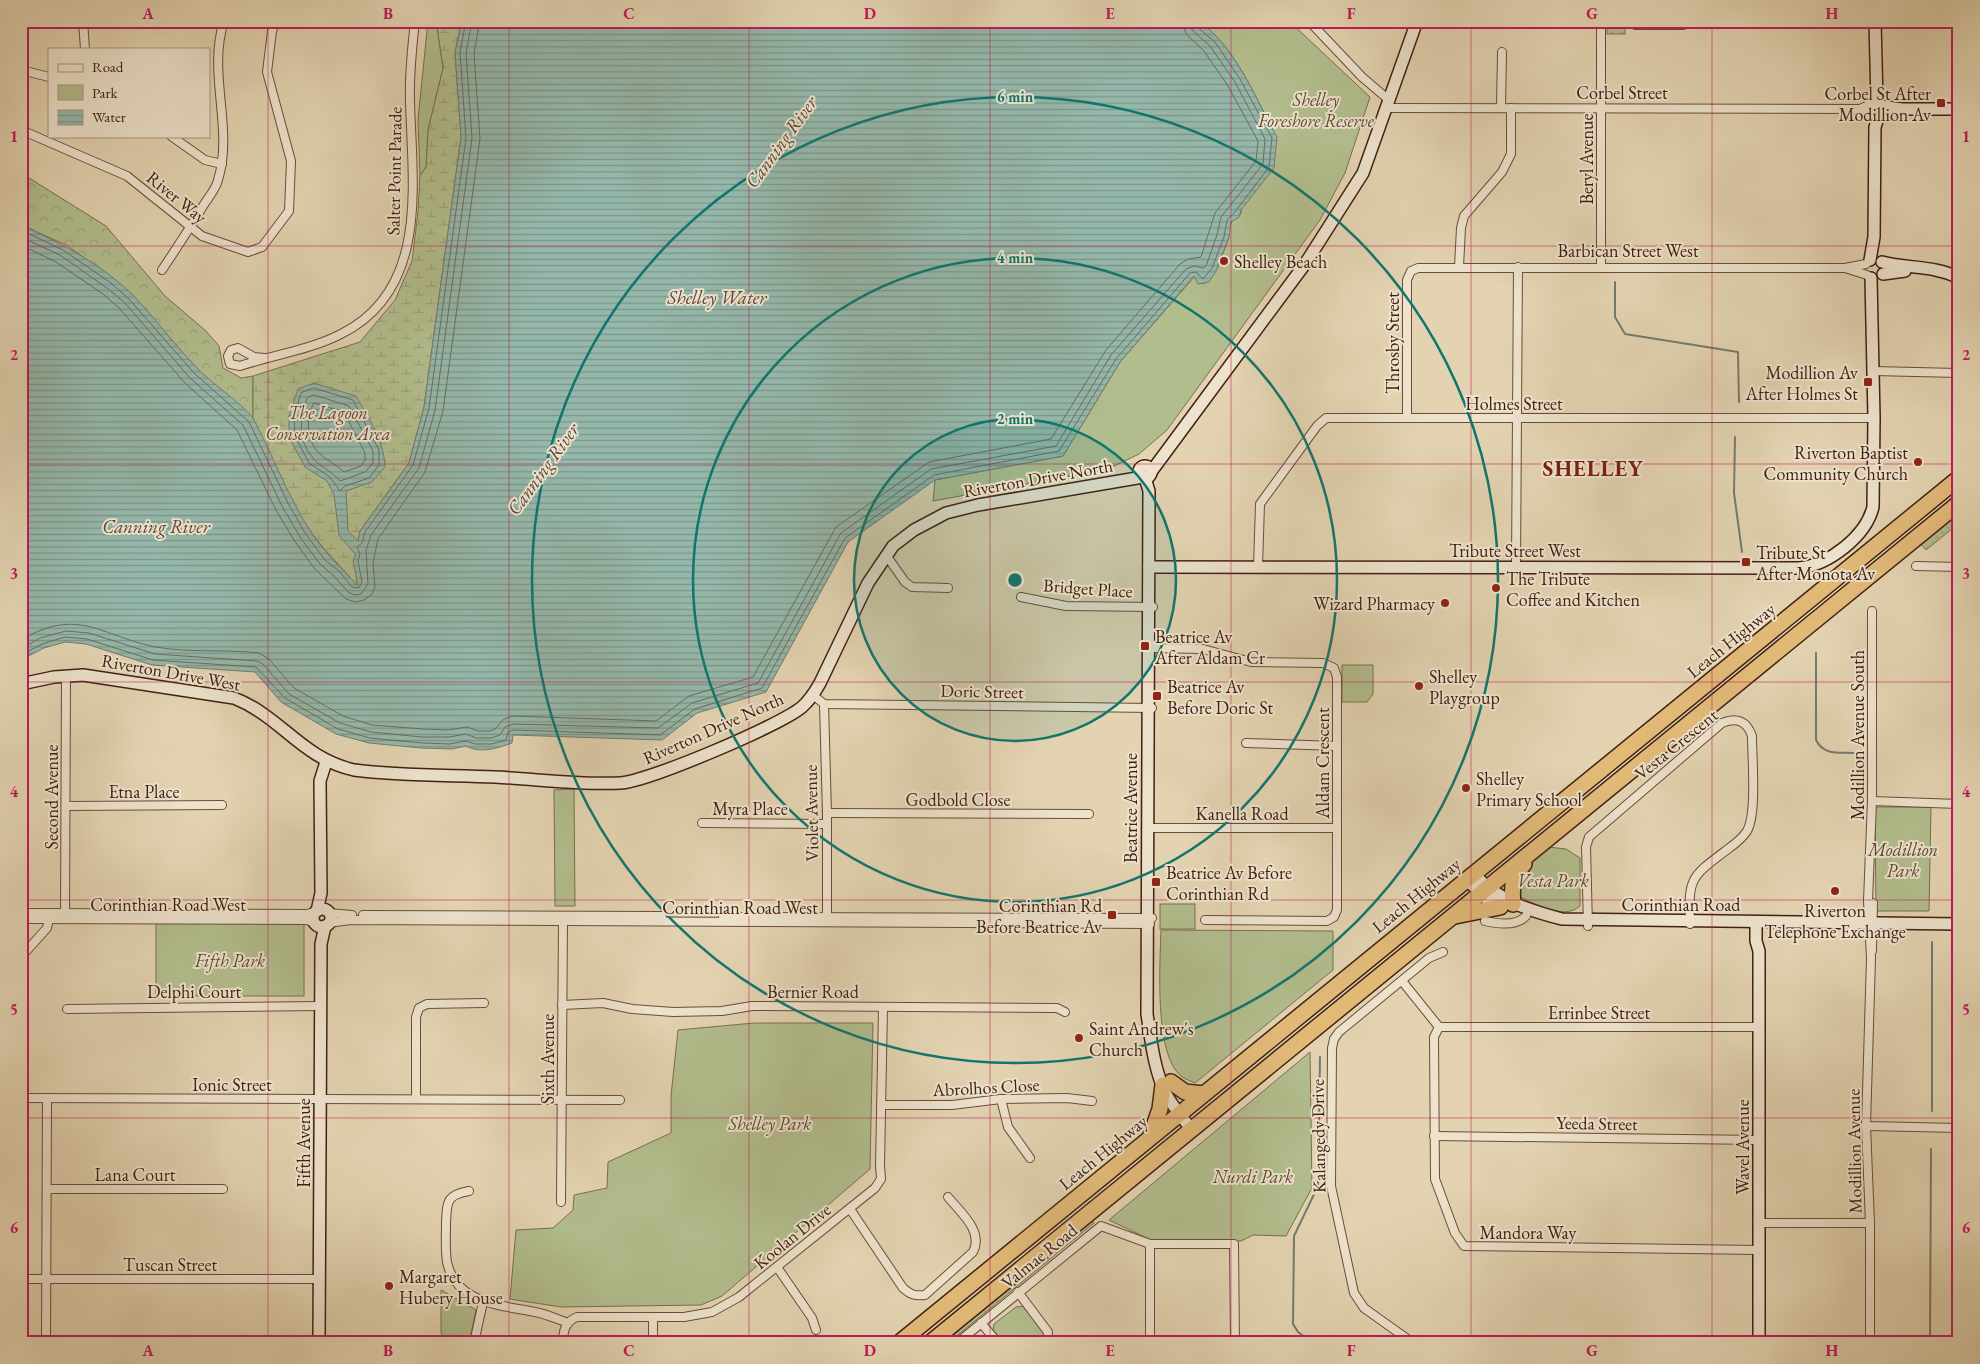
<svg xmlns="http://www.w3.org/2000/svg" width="1980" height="1364" font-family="'EB Garamond',serif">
<defs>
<pattern id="grass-dots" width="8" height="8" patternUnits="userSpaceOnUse" patternTransform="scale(1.25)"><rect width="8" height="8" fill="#b2bd8d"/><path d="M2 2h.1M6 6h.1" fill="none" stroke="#9aa279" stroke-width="1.8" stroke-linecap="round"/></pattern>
<pattern id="forest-crowns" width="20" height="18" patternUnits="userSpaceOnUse" patternTransform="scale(1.25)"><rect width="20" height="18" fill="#b2bd8d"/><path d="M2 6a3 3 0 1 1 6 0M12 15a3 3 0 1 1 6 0" fill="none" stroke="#9aa279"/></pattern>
<pattern id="wetland-marsh" width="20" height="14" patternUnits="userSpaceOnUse" patternTransform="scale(1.25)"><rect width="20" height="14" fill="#b2bd8d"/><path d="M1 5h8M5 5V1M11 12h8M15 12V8" fill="none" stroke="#9aa279"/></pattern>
<pattern id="water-rules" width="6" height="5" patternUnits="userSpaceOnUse" patternTransform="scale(1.25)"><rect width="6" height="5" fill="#95b8ab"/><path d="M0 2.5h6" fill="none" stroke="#7b958a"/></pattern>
</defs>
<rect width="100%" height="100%" fill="#e3d3b1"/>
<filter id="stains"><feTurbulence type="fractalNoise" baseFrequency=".004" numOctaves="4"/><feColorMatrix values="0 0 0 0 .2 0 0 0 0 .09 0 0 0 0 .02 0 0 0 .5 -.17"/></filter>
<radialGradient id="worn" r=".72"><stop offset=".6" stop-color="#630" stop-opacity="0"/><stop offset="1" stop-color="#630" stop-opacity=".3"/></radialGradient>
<g fill="url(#grass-dots)" stroke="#7a6e50">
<rect x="1607" y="21" width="18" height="13"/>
<polygon points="1959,508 1959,523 1926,550 1918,541"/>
</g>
<g fill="url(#forest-crowns)" stroke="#7a6e50">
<polygon points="21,173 106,226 165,296 206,331 219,346 223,368 241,378 253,376 253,419 198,370 132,295 114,279 66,245 21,225"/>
<polygon points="1091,1219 1094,1223 948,1343 941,1343"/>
</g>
<path fill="url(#wetland-marsh)" stroke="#7a6e50" d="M436,21H462L455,52L461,137L424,407L409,463L360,531L356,555L358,587C343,568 325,552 311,532C289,500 274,464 257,429L253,419V376L360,342L395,300L412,261L418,212L420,175L426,167L428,129L443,68Z"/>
<g fill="#b2bd8d" stroke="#7a6e50">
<polygon points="428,21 436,21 443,68 428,129 426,167 420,175 418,120"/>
<path d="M1198,21H1289L1370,97L1345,173L1320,220L1167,430L1139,454L1108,469L933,501L935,480L1063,456L1120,362L1195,276L1197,281L1204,284L1216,271L1229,238V226L1235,218L1241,214V210L1273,130C1255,96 1232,42 1198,21Z"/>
<polygon points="1342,665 1373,665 1373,694 1367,702 1342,702"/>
<polygon points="574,789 575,906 555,906 554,790"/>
<polygon points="1875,807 1931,807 1929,911 1876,911"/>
<path d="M1548,847L1566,849L1580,858V906C1563,921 1536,903 1517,896L1518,873Z"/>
<rect x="1160" y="904" width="35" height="25"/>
<rect x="156" y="923" width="148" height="73"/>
<path d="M1161,930L1333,931V970L1195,1083C1191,1081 1184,1079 1181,1076C1154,1055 1160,963 1161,930Z"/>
<polygon points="754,1023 873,1023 870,1169 722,1296 701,1305 561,1307 510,1299 516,1230 553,1228 573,1210 574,1195 607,1188 608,1162 671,1133 671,1096 678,1030"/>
<polygon points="1310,1052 1312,1188 1286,1236 1253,1235 1241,1241 1151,1240 1109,1220"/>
<polygon points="441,1290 476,1310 469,1343 447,1343 441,1333"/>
<polygon points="1025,1306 1045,1334 1044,1343 1004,1343 993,1330 994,1324 1016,1307"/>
</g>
<path fill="url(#water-rules)" stroke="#737b6e" d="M462,21H1198C1232,42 1255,96 1273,130L1277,137L1274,168L1241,210L1239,217L1231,222L1229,237L1216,271L1209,282L1198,284L1194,276L1120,362L1063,456L935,480L848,542L766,692L697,713L662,740L513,735L512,743C497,748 481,754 466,746L452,749L421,748L369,743L336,734L281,702L255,672L152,665L86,644L65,642L44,648L21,660V225C61,243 101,264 133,295C156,319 175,346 198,369C210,382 247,407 254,420C273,456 287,494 309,529C322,550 341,568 358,586L353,560L356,555L339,535L334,494L327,481L305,467L289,437V416L298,389L314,383L356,396C369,419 384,440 385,467L372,482L346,491L348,531L358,541L360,531L409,463L424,407L461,137L455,52Z"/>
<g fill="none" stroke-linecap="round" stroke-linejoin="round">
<g stroke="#6b6c5f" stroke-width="1">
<polyline points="21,230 63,250 111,283 129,299 194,373 249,422 288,503 305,533 325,560 339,571 352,587 359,588 362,582 358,561 360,554 357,547 362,543 365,532 413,465 429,408 466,138 460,52 466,21"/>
<polyline points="21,237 60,255 107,288 125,303 190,378 243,425 282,506 300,537 320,564 334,576 348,592 354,595 361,594 368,584 366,550 371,535 419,468 435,410 472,138 466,53 472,21"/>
<polyline points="21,245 56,262 103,294 119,308 185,383 237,430 276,510 294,540 314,568 346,599 355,602 364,600 372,594 375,587 373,563 378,539 425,472 443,411 480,139 474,53 480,21"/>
<polygon points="314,388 353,400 379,450 379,465 369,478 345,486 340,491 330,477 309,463 295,436 294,417 301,393"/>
<path d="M314,395L349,406L373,451V463L365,472L340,481C332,471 320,467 313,458C297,439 300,420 307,398Z"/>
<path d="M314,403L344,412L365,453V460L361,466L344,472C337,465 328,461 321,455C306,442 305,418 314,403Z"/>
<path d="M21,640C79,606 100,636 156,647C189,653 225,649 259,653L269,659L294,688L343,716L372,725L423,729L448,730L467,727L478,731H490L495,729L504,719L513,716L656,721L689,696L753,677L836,527L929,462L1051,439L1106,350L1180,264L1188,259L1201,257L1215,213L1256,161L1258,141L1228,86L1204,51L1186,34L1182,21"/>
<polyline points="21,649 40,638 66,631 89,633 155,654 257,661 263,664 289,694 340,723 371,732 422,737 449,737 466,734 476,738 491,738 500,735 505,727 513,724 658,728 692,703 758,683 841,533 931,469 1056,446 1111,355 1186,269 1194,266 1203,268 1206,266 1217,235 1221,217 1263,164 1265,139 1235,82 1210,46 1192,30 1190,21"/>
<polyline points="21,655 42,644 65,637 87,639 153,660 256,667 285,698 338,729 370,738 422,743 450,744 466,741 475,744 492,744 506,740 508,732 513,730 660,735 695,709 762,688 845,538 934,475 1059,451 1116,359 1190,273 1196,272 1203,279 1212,268 1224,237 1227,220 1235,212 1269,167 1272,138 1240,79 1215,42 1197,27 1196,21"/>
</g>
<g stroke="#737b6e" stroke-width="2">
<polyline points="1615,282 1615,317 1625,334 1738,352 1739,402"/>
<polyline points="1735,437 1734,493 1742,552"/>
<path d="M1816,653V740C1824,756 1839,752 1855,753"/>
<polyline points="1932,1111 1932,942"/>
<polyline points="1313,1343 1298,1332 1293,1324 1294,1236 1318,1186 1320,1057"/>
<polyline points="1930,1343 1931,1149"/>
</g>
<g stroke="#6a4d3a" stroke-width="10">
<g id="street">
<polyline points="83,21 85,49"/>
<polyline points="1309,21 1362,77 1389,100"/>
<polyline points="1635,25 1683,25 1697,21"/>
<polyline points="21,70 49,77"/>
<polyline points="1385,108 1860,109 1869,105"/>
<polyline points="1501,108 1502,52"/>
<polyline points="21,130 127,176 202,236 248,252 262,247 289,211 291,161 267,72 272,31 276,21"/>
<polyline points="171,136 205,160 222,164"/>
<polyline points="1459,267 1461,228 1464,216 1502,172 1511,154 1511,108"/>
<polyline points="1601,268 1601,21"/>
<polyline points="1845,268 1867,275"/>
<path d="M162,270C176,249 190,228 203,206C208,198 216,189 218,180C234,129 207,73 224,21"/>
<path d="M264,358L254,357L238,348L231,350L228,356L230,364L240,366C273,355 310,350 341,334C430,290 412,183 410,101C409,74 412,48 415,21"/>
<polyline points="1873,371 1958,373"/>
<polyline points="1407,417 1407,280 1411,271 1418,268 1845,268 1866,264"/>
<polyline points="886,555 905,582 912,587 948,588"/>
<polyline points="1916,566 1959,567"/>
<polyline points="1258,567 1260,504 1317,426 1326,418 1874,418"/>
<polyline points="1516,567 1518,267"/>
<polyline points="1021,597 1066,606 1153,607"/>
<polyline points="1148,648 1203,649 1251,662 1323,663 1334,668 1337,677 1337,910 1334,917 1327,921 1205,920"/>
<polyline points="813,695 824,704 1152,708"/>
<polyline points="824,704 827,813 827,920"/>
<polyline points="1246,743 1337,746"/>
<polyline points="1872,801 1959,804"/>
<polyline points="66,806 222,805"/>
<polyline points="827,813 1089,814"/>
<polyline points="702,823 827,824"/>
<polyline points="1147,828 1337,828"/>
<polyline points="329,913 352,915"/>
<polyline points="363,915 662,916"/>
<polyline points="21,916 26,919 307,920 315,923"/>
<polyline points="21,916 27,913 307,914 315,912"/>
<polyline points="65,917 66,675"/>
<polyline points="723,917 1152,918"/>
<path d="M1485,921C1498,924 1517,926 1526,916"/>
<polyline points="328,923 351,920 1150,924"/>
<path d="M1588,926L1586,847L1589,837L1722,723C1737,717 1747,721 1752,736C1752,758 1757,814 1747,831C1742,839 1735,844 1728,849C1691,877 1688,877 1690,924"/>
<polyline points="1872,951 1873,903"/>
<polyline points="21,957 47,928 50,914"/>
<polyline points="1402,981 1439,1027 1434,1037 1435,1179 1455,1233 1464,1246 1759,1250"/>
<polyline points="562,1005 603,1003 632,1009 673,1012 722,1011 752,1006 1057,1008 1065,1012"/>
<polyline points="67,1009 320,1006"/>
<polyline points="1439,1027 1759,1027"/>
<polyline points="21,1098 620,1100"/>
<polyline points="416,1099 416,1017 419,1008 427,1004 484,1003"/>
<polyline points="1001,1099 1008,1127 1030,1158"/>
<polyline points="881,1105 952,1105 1001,1099 1067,1098 1092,1101"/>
<polyline points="1866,1126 1959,1128"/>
<polyline points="1434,1136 1760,1140"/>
<polyline points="47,1189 223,1189"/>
<path d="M469,1191C446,1195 447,1202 446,1223C446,1236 445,1249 447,1262C456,1304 501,1305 535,1312C546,1314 557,1319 568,1323"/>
<polyline points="561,1202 563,918"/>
<path d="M850,1209L903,1288C911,1295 915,1296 925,1295L973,1252C984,1231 960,1212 948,1197"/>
<polyline points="1759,1223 1870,1223"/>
<polyline points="777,1267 812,1318 816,1330"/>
<polyline points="21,1279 320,1279"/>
<polyline points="1018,1292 1048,1332 1047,1343"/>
<polyline points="981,1323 998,1343"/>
<polyline points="46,1343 47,1098"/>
<polyline points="474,1343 483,1302"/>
<path d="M563,1343C563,1331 565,1322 577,1317H684L712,1312L739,1297L875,1188L881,1179L880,1166L883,1007"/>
<polyline points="653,1343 653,1317"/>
<polyline points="957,1343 1101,1226 1150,1244 1234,1244 1235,1343"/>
<polyline points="1150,1343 1150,1244"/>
<polyline points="1413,1343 1364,1308 1354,1293 1331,1186 1332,1048 1334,1039 1339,1032 1429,958 1443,952"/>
<polyline points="1870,1343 1870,1223 1866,1126 1871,958 1868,901 1872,801 1872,611"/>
</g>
</g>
<g stroke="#412013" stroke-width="14">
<g id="secondary">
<polyline points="1875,21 1877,103"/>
<polyline points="1874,93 1868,112 1875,117 1881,111"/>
<polyline points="1880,106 1902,109 1959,109"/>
<polyline points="1870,260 1874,237 1875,127 1879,115"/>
<path d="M1882,262C1908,269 1934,265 1959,278"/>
<polyline points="1883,274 1905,271"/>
<circle cx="1145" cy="472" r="6"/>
<polyline points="1151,472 1305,264 1363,173 1417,21"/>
<path d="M1145,478L1149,491L1147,1014C1151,1040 1154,1070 1166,1094C1173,1107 1183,1118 1191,1129"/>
<path d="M1149,567L1799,568C1829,565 1866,536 1873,507L1874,418L1871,278"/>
<path d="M21,684L54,677L83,675L234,698C282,717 301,758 354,770C401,776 448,775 495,777C537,779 578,785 620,783C647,782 781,725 802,707C810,700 815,692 820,683L868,583L893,546L914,530L946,513L978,505L1143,477"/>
<path d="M1473,873C1497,900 1527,910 1562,919L1959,924"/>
<polyline points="1466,879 1489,901 1502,908"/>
<circle cx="322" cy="918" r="9"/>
<polyline points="317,911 321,893 320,781 326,762"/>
<polyline points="1756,922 1756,941 1759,951 1759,1343"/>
<polyline points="319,1343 321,944 325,926"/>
</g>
</g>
<g stroke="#412013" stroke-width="18">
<g id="highway">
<path d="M1513,904C1511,886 1513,877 1524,864"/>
<polyline points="1455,916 1500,907"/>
<polyline points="1171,1082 1185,1092 1203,1094"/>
<polyline points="1151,1135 1160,1109 1163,1085"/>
<polyline points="899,1343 1959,478"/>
<polyline points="930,1343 1959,503"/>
</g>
</g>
<use href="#street" stroke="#ede2cc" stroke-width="8"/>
<use href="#secondary" stroke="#ede2cc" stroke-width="11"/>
<use href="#highway" stroke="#e2ba78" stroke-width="15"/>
</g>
<path fill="none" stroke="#c2185b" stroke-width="1" stroke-opacity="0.55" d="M268,21V1343M509,21V1343M749,21V1343M990,21V1343M1231,21V1343M1471,21V1343M1712,21V1343M21,246H1959M21,464H1959M21,682H1959M21,900H1959M21,1118H1959"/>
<circle cx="1015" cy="580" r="161" fill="#0f766e" fill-opacity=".12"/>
<g fill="none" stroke="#0f766e" stroke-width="2.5">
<circle cx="1015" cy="580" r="161"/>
<circle cx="1015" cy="580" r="322"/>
<circle cx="1015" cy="580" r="483"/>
</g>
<g fill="#8f2418" stroke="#ede2cc" stroke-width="2">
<rect x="1936" y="98" width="10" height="10" rx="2.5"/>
<circle cx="1224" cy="261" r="5"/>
<rect x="1863" y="377" width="10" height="10" rx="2.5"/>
<circle cx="1918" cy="462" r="5"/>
<rect x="1741" y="557" width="10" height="10" rx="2.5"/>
<circle cx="1496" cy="588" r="5"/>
<circle cx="1445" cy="603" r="5"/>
<rect x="1140" y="641" width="10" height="10" rx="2.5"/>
<circle cx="1419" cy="686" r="5"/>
<rect x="1152" y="691" width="10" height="10" rx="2.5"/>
<circle cx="1466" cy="788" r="5"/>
<rect x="1151" y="877" width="10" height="10" rx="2.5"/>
<circle cx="1835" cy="891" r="5"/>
<rect x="1107" y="910" width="10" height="10" rx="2.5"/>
<circle cx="1079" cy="1038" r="5"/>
<circle cx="389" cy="1286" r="5"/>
</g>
<g text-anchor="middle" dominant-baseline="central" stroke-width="4" stroke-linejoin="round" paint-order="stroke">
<g font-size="18" fill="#412013" stroke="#ede2cc">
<text x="1622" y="92">Corbel Street</text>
<text transform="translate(1586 159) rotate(-90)">Beryl Avenue</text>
<text transform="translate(394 171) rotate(-89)">Salter Point Parade</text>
<text transform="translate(177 197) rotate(39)">River Way</text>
<text x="1628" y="250">Barbican Street West</text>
<text transform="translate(1392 343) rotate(-90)">Throsby Street</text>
<text x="1514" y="403">Holmes Street</text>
<text transform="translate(1038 478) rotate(-10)">Riverton Drive North</text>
<text x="1515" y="550">Tribute Street West</text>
<text transform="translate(1088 588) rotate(4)">Bridget Place</text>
<text transform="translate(1731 640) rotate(-39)">Leach Highway</text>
<text transform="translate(171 672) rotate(10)">Riverton Drive West</text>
<text transform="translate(982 691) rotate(1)">Doric Street</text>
<text transform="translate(713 728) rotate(-24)">Riverton Drive North</text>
<text transform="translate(1857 735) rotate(-90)">Modillion Avenue South</text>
<text transform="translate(1676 744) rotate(-39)">Vesta Crescent</text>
<text transform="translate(1322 763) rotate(-90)">Aldam Crescent</text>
<text x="144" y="791">Etna Place</text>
<text transform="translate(51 797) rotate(-90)">Second Avenue</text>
<text x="958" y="799">Godbold Close</text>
<text x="750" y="808">Myra Place</text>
<text transform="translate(1130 808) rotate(-90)">Beatrice Avenue</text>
<text transform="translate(811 813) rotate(-91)">Violet Avenue</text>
<text x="1242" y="813">Kanella Road</text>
<text transform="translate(1416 895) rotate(-39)">Leach Highway</text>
<text x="168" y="904">Corinthian Road West</text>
<text x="1681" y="904">Corinthian Road</text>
<text x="740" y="907">Corinthian Road West</text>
<text x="194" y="991">Delphi Court</text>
<text x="813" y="991">Bernier Road</text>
<text x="1599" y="1012">Errinbee Street</text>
<text transform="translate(547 1059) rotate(-90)">Sixth Avenue</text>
<text x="232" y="1084">Ionic Street</text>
<text transform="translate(986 1087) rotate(-3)">Abrolhos Close</text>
<text transform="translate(1597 1123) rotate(1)">Yeeda Street</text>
<text transform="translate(1318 1136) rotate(-91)">Kalangedy Drive</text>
<text transform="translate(303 1143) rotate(-90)">Fifth Avenue</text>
<text transform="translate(1742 1147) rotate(-90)">Wavel Avenue</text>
<text transform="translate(1854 1151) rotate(-91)">Modillion Avenue</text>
<text transform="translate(1103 1152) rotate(-39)">Leach Highway</text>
<text x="135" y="1174">Lana Court</text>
<text x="1528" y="1232">Mandora Way</text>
<text transform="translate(792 1236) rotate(-39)">Koolan Drive</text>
<text transform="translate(1039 1256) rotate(-39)">Valmae Road</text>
<text x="170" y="1264">Tuscan Street</text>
</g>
<g font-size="18" fill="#412013" stroke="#ede2cc" text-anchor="start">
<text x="1931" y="93" text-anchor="end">Corbel St After<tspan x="1931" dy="21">Modillion Av</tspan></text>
<text x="1234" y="261">Shelley Beach</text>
<text x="1858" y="372" text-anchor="end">Modillion Av<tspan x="1858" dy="21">After Holmes St</tspan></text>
<text x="1908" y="452" text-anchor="end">Riverton Baptist<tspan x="1908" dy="21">Community Church</tspan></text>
<text x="1756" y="552">Tribute St<tspan x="1756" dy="21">After Monota Av</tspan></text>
<text x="1506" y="578">The Tribute<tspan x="1506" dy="21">Coffee and Kitchen</tspan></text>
<text x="1435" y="603" text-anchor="end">Wizard Pharmacy</text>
<text x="1155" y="636">Beatrice Av<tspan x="1155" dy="21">After Aldam Cr</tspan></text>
<text x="1429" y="676">Shelley<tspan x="1429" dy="21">Playgroup</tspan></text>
<text x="1167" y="686">Beatrice Av<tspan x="1167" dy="21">Before Doric St</tspan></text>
<text x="1476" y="778">Shelley<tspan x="1476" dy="21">Primary School</tspan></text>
<text x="1166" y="872">Beatrice Av Before<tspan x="1166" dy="21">Corinthian Rd</tspan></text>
<text x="1102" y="905" text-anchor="end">Corinthian Rd<tspan x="1102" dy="21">Before Beatrice Av</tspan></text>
<text x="1835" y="910" text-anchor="middle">Riverton<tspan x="1835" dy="21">Telephone Exchange</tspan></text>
<text x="1089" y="1028">Saint Andrew's<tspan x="1089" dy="21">Church</tspan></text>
<text x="399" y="1276">Margaret<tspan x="399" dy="21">Hubery House</tspan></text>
</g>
<g font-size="18" font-style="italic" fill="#5d4732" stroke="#ede2cc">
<text x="1316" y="99">Shelley<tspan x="1316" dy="21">Foreshore Reserve</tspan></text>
<text x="328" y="412">The Lagoon<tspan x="328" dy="21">Conservation Area</tspan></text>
<text x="1903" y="849">Modillion<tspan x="1903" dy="21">Park</tspan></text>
<text x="1553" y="880">Vesta Park</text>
<text x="230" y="960">Fifth Park</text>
<text x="770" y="1123">Shelley Park</text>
<text x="1253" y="1176">Nurdi Park</text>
</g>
<g font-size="19" font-style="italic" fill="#564639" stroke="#ede2cc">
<text transform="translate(781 142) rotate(-54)">Canning River</text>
<text x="717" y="297">Shelley Water</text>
<text transform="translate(543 469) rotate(-54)">Canning River</text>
<text x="156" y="526">Canning River</text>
</g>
<g font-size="22" font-weight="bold" letter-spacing="1" fill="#7a1f14" stroke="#ede2cc">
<text x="1593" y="468">SHELLEY</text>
</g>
</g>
<circle cx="1015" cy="580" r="8" fill="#0f766e" stroke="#ede2cc" stroke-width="2.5"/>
<g font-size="15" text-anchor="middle" font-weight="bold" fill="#0f766e" stroke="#ede2cc" stroke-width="4" stroke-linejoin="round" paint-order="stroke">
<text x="1015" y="102">6 min</text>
<text x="1015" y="263">4 min</text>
<text x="1015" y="424">2 min</text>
</g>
<rect width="1980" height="1364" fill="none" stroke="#e3d3b1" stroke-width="55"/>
<rect x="48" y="48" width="162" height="90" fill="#ede2cc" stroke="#a89482"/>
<rect x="58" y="64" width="25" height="8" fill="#ede2cc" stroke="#a89482"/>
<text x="92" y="72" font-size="15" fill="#412013">Road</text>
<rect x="58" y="85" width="25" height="15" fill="#b2bd8d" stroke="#a89482"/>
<text x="92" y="98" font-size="15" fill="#412013">Park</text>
<rect x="58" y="110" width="25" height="15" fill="url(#water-rules)" stroke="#a89482"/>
<text x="92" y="122" font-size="15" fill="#412013">Water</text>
<rect x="28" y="28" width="1924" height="1308" fill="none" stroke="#c2185b" stroke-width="2"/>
<g font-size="16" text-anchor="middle" font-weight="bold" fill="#c2185b">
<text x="148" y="19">A</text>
<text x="388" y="19">B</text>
<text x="629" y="19">C</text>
<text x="870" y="19">D</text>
<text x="1110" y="19">E</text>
<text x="1351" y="19">F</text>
<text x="1592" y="19">G</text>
<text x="1832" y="19">H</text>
<text x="14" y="142">1</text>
<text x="1966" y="142">1</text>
<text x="14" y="360">2</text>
<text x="1966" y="360">2</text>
<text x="14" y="579">3</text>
<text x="1966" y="579">3</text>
<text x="14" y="797">4</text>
<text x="1966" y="797">4</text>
<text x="14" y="1015">5</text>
<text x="1966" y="1015">5</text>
<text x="14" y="1233">6</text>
<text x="1966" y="1233">6</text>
<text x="148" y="1356">A</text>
<text x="388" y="1356">B</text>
<text x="629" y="1356">C</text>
<text x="870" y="1356">D</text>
<text x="1110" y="1356">E</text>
<text x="1351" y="1356">F</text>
<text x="1592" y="1356">G</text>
<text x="1832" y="1356">H</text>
</g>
<rect width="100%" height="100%" filter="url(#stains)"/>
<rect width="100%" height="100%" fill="url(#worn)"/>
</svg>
